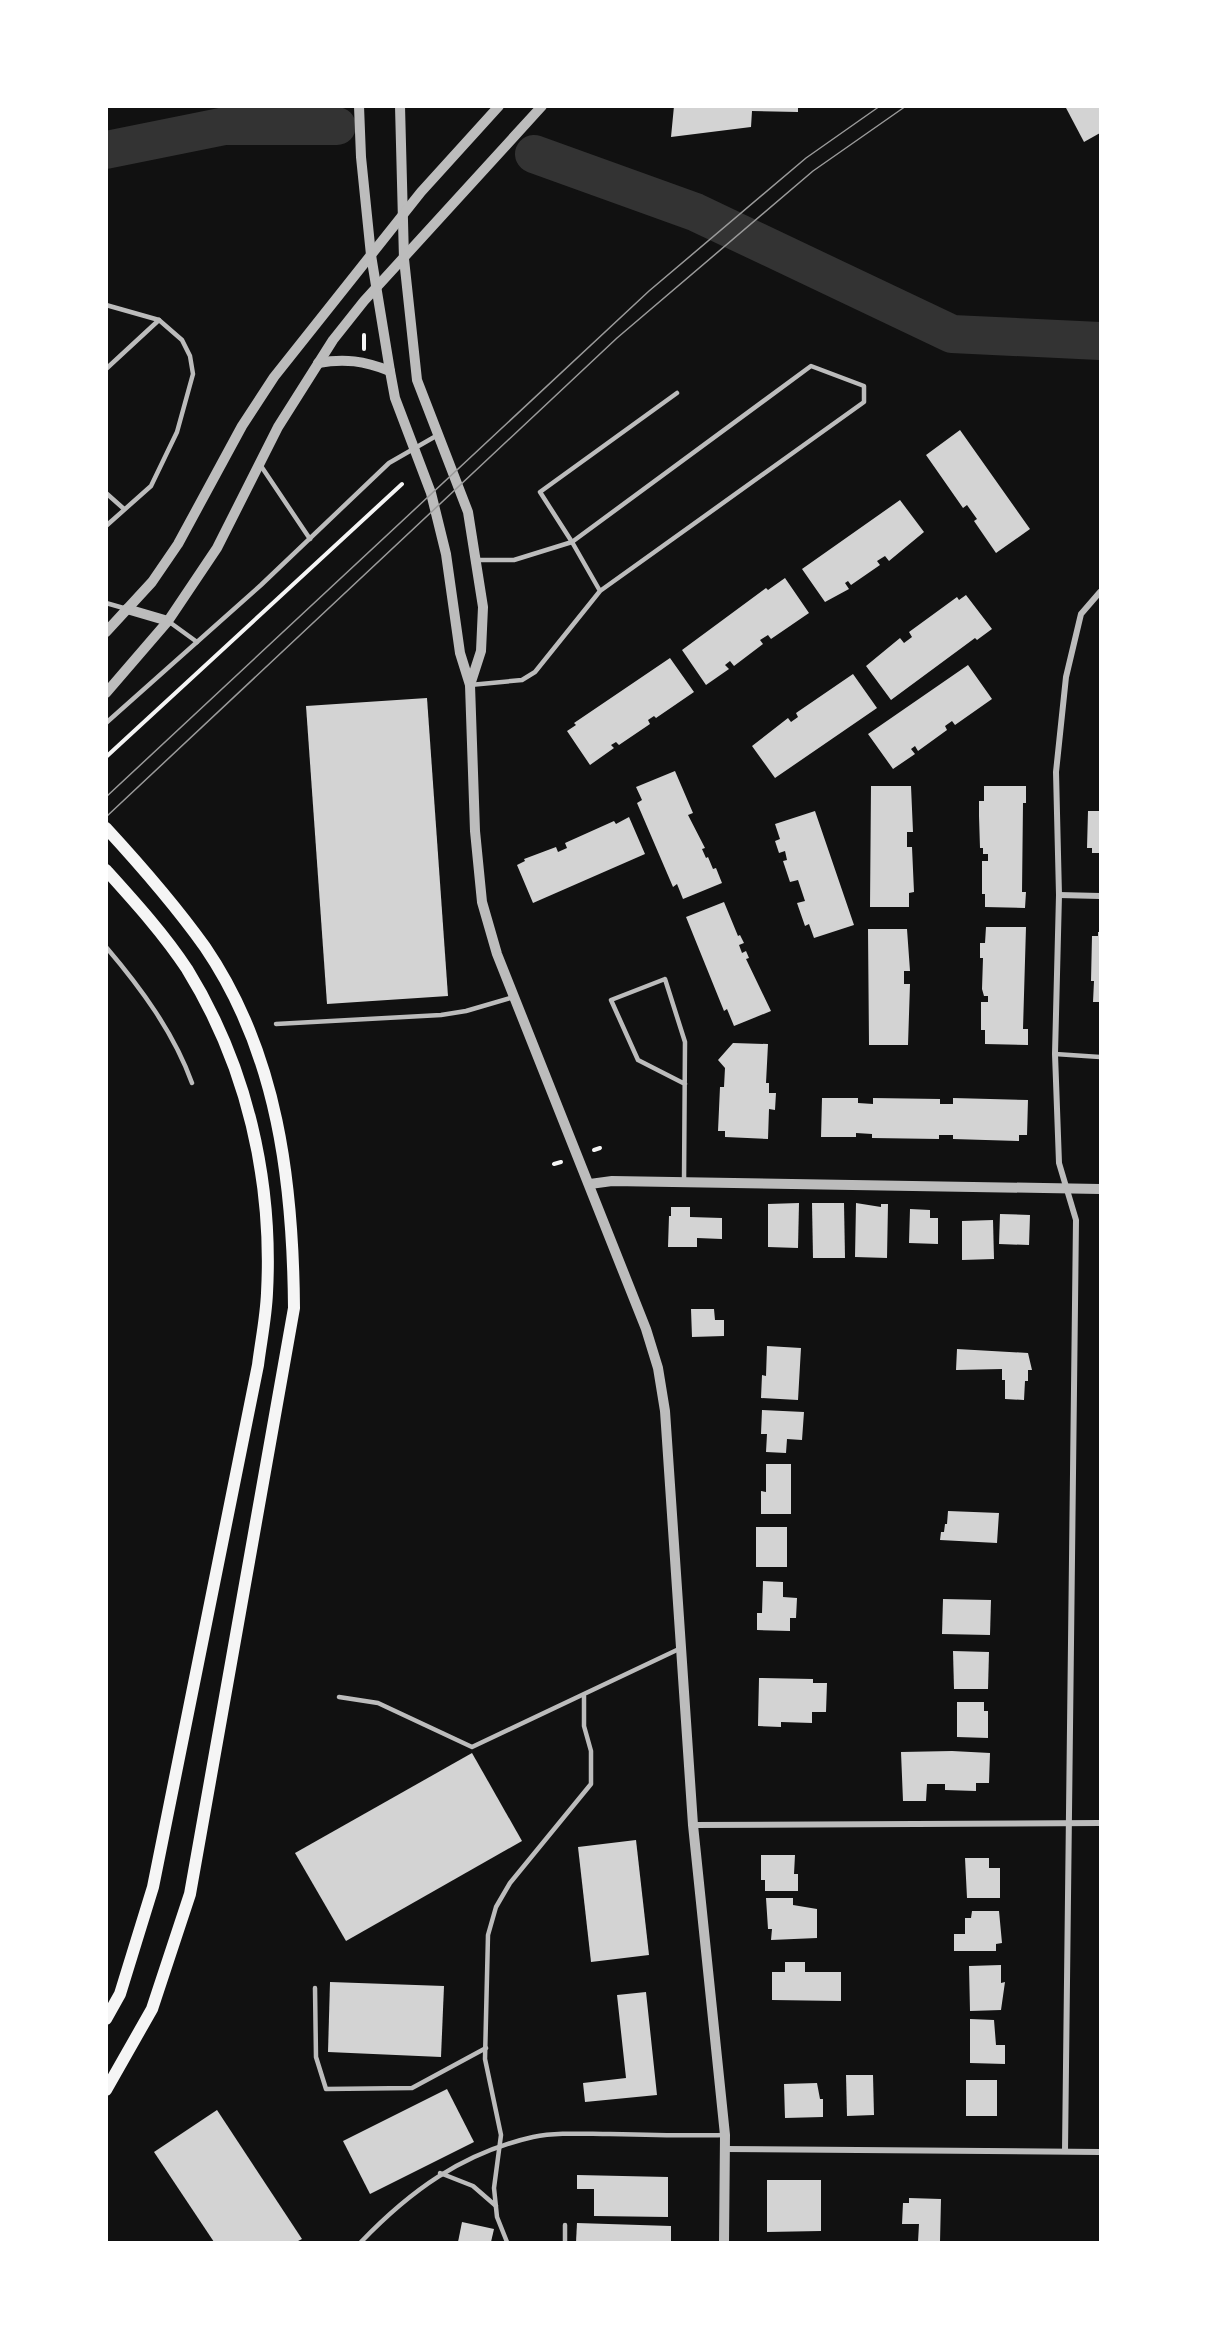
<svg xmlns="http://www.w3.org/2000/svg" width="1207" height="2349" font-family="Mulish,sans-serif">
<rect width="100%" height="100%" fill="#111"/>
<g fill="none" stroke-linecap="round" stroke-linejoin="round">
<g stroke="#333" stroke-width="38">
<polyline points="106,150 225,126 337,126"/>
<polyline points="534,154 695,212 952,334 1100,341"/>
</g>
</g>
<g fill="#d3d3d3">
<polygon points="674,106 798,106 798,112 752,111 751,127 671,137"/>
<polygon points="1065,106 1100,106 1100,133 1084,142"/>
<polygon points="960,430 1030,529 996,553 974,521 977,519 967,505 963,508 926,455"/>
<polygon points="900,500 924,532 889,561 885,556 877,561 880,565 851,585 848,581 845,583 849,589 825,602 802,569"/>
<polygon points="785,578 809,613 771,639 768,635 760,640 763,644 734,666 730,661 725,665 729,669 706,685 682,650 766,588 768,590"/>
<polygon points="966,595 992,629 977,640 975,638 891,700 866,666 900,638 904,643 912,637 909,632 957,597 959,600"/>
<polygon points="670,658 694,692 656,718 654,716 648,720 650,724 619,745 616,742 611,745 614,748 590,765 567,731 576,725 574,723"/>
<polygon points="968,665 992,699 955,725 952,721 945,726 947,730 918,751 915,746 911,749 915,754 893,769 868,734"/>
<polygon points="853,674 877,708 775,778 752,746 788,718 791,722 798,717 796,713"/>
<polygon points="427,698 448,996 327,1004 306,706"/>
<polygon points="675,771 693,813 688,815 705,848 702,849 706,858 708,857 713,869 716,868 722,883 683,899 677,884 673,887 637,803 642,800 636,787"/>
<polygon points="871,786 911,786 913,832 907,832 907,847 912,847 914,892 909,893 909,907 870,907"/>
<polygon points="984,786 1026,786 1026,803 1023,803 1022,892 1026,892 1025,908 985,907 985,894 982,894 982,861 988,861 988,854 983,854 983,848 980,848 979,816 979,801 984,801"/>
<polygon points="815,811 854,925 814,938 809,924 805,926 797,903 805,901 798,880 790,882 783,861 787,860 785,851 779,853 775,841 780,839 775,824"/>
<polygon points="1088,811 1100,811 1100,853 1092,853 1092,848 1087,848"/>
<polygon points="629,817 645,854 533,903 517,865 525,861 524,859 556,847 558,852 567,848 565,843 614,821 616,824"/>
<polygon points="724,902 738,936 740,935 744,943 739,945 742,953 746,951 749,958 746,959 771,1011 734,1026 727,1009 724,1011 686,917"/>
<polygon points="986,927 1026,927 1023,1029 1028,1029 1028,1045 985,1044 985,1030 981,1030 981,1002 988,1002 988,996 984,996 982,989 983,958 980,958 980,943 985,943"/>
<polygon points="868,929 907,929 910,971 904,971 904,984 910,984 908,1045 869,1045"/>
<polygon points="1098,932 1100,932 1100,1002 1093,1002 1094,981 1091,981 1092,936 1098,936"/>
<polygon points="733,1043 768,1044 766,1083 769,1083 769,1093 776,1093 775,1110 769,1109 768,1139 725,1137 725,1131 718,1131 720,1087 724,1087 725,1068 718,1060"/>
<polygon points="822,1098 858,1098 858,1103 873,1104 873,1098 940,1099 940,1104 953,1104 953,1098 1028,1100 1027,1135 1019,1135 1019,1141 953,1139 953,1135 939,1135 939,1139 872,1138 872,1134 856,1133 856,1137 821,1137"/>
<polygon points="799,1203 798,1248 768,1247 768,1204"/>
<polygon points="812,1203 844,1203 845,1258 813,1258"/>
<polygon points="856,1203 881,1207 881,1204 888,1204 887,1258 855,1257"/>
<polygon points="671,1207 690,1207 690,1217 722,1218 722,1239 697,1238 697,1247 668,1247 669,1216 671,1216"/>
<polygon points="910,1209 930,1210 930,1218 938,1218 938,1244 909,1243"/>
<polygon points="1000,1214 1030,1215 1029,1245 999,1244"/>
<polygon points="993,1220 994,1259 962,1260 962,1221"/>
<polygon points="691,1309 714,1309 715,1320 724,1320 724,1336 692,1337"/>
<polygon points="767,1346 801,1348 798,1400 761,1398 762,1375 766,1376"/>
<polygon points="957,1349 1028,1353 1032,1370 1028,1370 1028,1381 1025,1381 1024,1400 1005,1399 1005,1380 1002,1380 1002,1369 956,1370"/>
<polygon points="762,1410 804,1412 802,1440 787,1439 786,1453 766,1452 767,1434 761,1434"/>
<polygon points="766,1464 791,1464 791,1514 761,1514 761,1491 766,1492"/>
<polygon points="948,1511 999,1513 997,1543 940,1540 941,1532 944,1532 945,1524 947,1524"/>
<rect x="756" y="1527" width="31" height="40"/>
<polygon points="763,1581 783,1582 783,1597 797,1598 796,1618 790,1618 790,1631 757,1630 757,1613 762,1613"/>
<polygon points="943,1599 991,1600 990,1635 942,1634"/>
<polygon points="953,1651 989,1652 988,1689 954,1689"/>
<polygon points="759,1678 813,1679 813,1683 827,1683 826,1712 812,1712 812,1723 781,1722 781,1727 758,1726"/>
<polygon points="957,1702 984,1702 984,1711 988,1711 988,1738 957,1737"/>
<polygon points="952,1751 990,1753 989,1783 976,1783 976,1791 945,1790 945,1784 927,1784 926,1801 903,1801 901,1752"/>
<polygon points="472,1753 522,1841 346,1941 295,1853"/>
<polygon points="636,1840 649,1955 591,1962 578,1847"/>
<polygon points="761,1855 795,1855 794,1874 798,1874 798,1891 765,1891 765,1880 761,1880"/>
<polygon points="965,1858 989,1858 989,1868 1000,1868 1000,1898 967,1898"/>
<polygon points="766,1898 793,1898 793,1905 817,1909 817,1938 771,1940 772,1929 768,1929"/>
<polygon points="972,1911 999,1911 1002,1943 996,1944 996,1951 954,1951 954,1934 965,1934 965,1918 971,1918"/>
<polygon points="785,1962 805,1962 805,1972 841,1972 841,2001 772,2000 772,1972 785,1972"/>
<polygon points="1001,1965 1001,1983 1005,1982 1001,2010 970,2011 969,1966"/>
<polygon points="330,1982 444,1986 441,2057 328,2052"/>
<polygon points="646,1992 657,2095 585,2102 583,2083 626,2078 617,1995"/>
<polygon points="970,2019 994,2020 996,2045 1005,2045 1005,2064 970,2063"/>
<polygon points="846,2075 873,2075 874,2115 847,2116"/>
<rect x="966" y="2080" width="31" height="36"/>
<polygon points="817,2083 820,2099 823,2099 823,2117 785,2118 784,2084"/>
<polygon points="447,2089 474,2142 370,2194 343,2141"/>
<polygon points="217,2110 302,2239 296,2242 214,2242 154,2152"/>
<polygon points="577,2175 668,2177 668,2217 594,2216 594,2189 577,2189"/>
<polygon points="767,2180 821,2180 821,2231 767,2232"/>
<polygon points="909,2198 941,2199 940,2242 918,2242 919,2224 902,2224 903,2203 909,2203"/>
<polygon points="462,2222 494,2229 491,2242 458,2242"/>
<polygon points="577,2223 671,2226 671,2242 576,2242"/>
</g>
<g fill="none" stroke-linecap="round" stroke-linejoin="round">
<g stroke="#f5f5f5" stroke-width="4">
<polyline points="364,335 364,349"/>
<polyline points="106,757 402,484"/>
<polyline points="594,1150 600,1148"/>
<polyline points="554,1164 561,1162"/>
</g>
<g stroke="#bcbcbc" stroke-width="4.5">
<polyline points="106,305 159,320 182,340 190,356 193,374 177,432 151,486 106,526"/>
<polyline points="106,369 159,320"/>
<polyline points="261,466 310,539"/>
<polyline points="106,493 124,509"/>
<polyline points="476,560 514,560 572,542 540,492 677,393"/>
<polyline points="106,603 127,609"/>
<polyline points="168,621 197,642"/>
<polyline points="470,685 522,680 535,672 600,591 864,402 864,386 811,366 572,542 600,591"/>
<polyline points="106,723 261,585 389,463 436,436"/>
<path d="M106,947C141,988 174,1033 192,1083"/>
<polyline points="276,1024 441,1015 466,1011 514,997"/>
<polyline points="1055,1054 1100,1057"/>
<polyline points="684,1182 685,1042 665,979 611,1000 638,1060 685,1084"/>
<polyline points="339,1697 378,1703 472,1747 679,1649"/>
<polyline points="315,1988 316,2057 326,2089 412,2088 486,2048"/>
<polyline points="440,2173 473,2186 496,2206"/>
<path d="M361,2242C410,2191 462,2153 533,2137C558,2132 584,2134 610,2134C648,2135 686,2136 724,2135"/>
<polyline points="507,2242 497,2217 494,2188 501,2135 485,2059 488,1935 496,1907 510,1883 591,1784 591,1751 584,1726 584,1696"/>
<polyline points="565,2242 565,2225"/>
</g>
<g stroke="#bcbcbc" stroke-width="6">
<polyline points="1059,895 1100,896"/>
<polyline points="693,1825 1100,1823"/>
<polyline points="726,2149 1100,2152"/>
<polyline points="1065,2151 1076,1220 1059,1163 1055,1054 1059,895 1056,772 1066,677 1081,614 1100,592"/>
</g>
<g stroke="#bcbcbc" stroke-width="10">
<polyline points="359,106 361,157 371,255 390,371 395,398 431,493 446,554 460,653 470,685 475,831 482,902 497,954 646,1329 658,1368 665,1411 693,1825 725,2135 724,2242"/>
<polyline points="400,106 404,259 417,380 468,512 483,607 481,651 470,685"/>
<path d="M318,363C345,358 364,361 390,371"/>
<polyline points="127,609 168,621"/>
<polyline points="106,632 152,582 178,544 242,426 274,377 421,192 499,106"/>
<polyline points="106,693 168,621 217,548 278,427 333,340 364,301 542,106"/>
<polyline points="590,1184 612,1181 1100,1189"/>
</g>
<g stroke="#f5f5f5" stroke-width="12">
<path d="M106,828C141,866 175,905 205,947C278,1054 293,1183 294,1308L190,1894L152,2009L106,2090"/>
<path d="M106,870C134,901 164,934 187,969C247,1066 273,1180 267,1293C266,1317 261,1341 258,1365L153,1887L120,1994L106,2019"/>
</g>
<g stroke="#9a9a9a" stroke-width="1.5">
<polyline points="106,797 649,291 806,158 880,106"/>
<polyline points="106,817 617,338 813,171 906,106"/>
</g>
</g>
<rect width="1207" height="2349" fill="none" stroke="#ffffff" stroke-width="216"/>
</svg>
